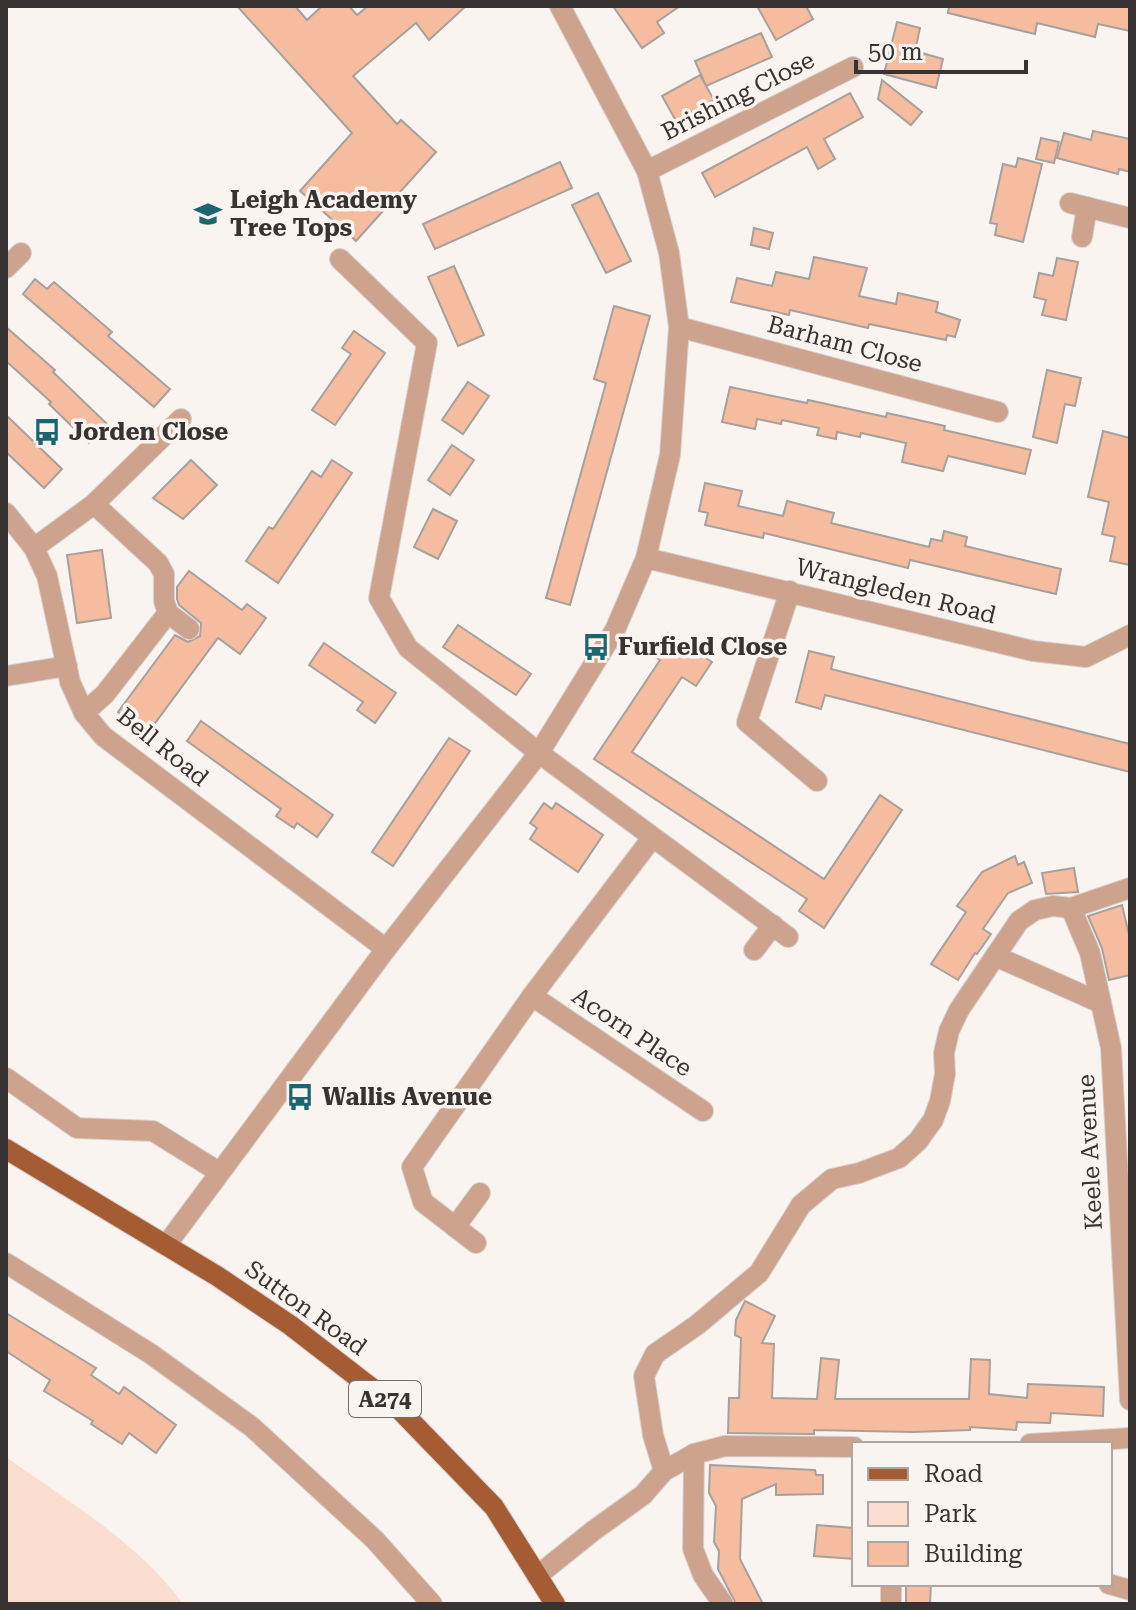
<svg xmlns="http://www.w3.org/2000/svg" width="1136" height="1610" font-family="'Roboto Serif',serif">
<rect width="100%" height="100%" fill="#faf4f1"/>
<path fill="#faddce" d="M6,1457C67,1501 138,1542 183,1604H6Z"/>
<g fill="#f5bc9f" stroke="#a7a19d" stroke-width="2">
<polygon points="237,6 295,6 307,20 322,6 349,6 357,15 368,6 466,6 429,40 416,23 353,76 397,124 401,120 436,152 356,241 300,191 352,133"/>
<polygon points="613,6 680,6 657,22 664,33 642,48"/>
<polygon points="757,6 806,6 813,19 776,40"/>
<polygon points="949,6 1130,6 1130,31 1098,24 1095,37 1037,23 1035,34 948,13"/>
<polygon points="897,22 920,28 915,51 943,59 936,88 884,74"/>
<polygon points="761,33 772,57 706,86 695,61"/>
<polygon points="700,75 714,100 676,121 662,96"/>
<polygon points="882,80 922,112 911,125 878,99"/>
<polygon points="850,93 863,117 824,139 835,159 818,169 807,147 715,197 702,173"/>
<polygon points="1093,131 1130,139 1130,172 1119,169 1118,174 1057,158 1064,133 1091,140"/>
<polygon points="1041,138 1059,142 1054,163 1036,159"/>
<polygon points="1018,158 1042,164 1023,242 995,235 997,224 990,223 1003,164 1016,167"/>
<polygon points="560,162 572,188 435,249 423,224"/>
<polygon points="598,193 631,261 606,273 572,205"/>
<polygon points="754,228 773,233 769,249 751,245"/>
<polygon points="814,257 867,268 859,296 896,304 898,293 938,302 936,312 960,320 955,337 947,335 946,340 869,324 868,328 790,310 789,315 731,302 737,278 772,286 776,272 809,279"/>
<polygon points="1057,258 1078,262 1066,320 1042,315 1046,300 1034,297 1039,273 1053,276"/>
<polygon points="454,266 484,335 458,346 428,277"/>
<polygon points="35,279 47,289 54,282 112,332 108,336 170,389 154,407 23,294"/>
<polygon points="614,306 650,316 570,605 546,598 606,383 594,379"/>
<polygon points="6,327 55,370 53,372 107,424 89,443 49,404 51,402 6,361"/>
<polygon points="354,331 385,353 335,425 312,410 351,354 342,348"/>
<polygon points="1047,370 1081,378 1075,406 1065,404 1057,443 1033,437"/>
<polygon points="468,382 489,396 463,434 442,420"/>
<polygon points="730,387 807,403 808,400 886,417 887,413 945,426 944,430 1031,450 1025,474 948,456 943,471 902,462 906,443 861,433 860,437 837,432 836,439 817,435 819,428 782,420 781,424 757,419 755,429 722,422"/>
<polygon points="6,415 62,469 44,488 6,452"/>
<polygon points="1103,431 1130,438 1130,565 1110,561 1115,537 1102,534 1109,502 1088,497"/>
<polygon points="452,445 474,460 450,495 428,480"/>
<polygon points="191,460 217,485 183,519 153,498"/>
<polygon points="332,460 352,473 278,583 246,561 269,527 273,529 312,471 321,477"/>
<polygon points="705,483 742,491 738,506 783,516 787,501 834,513 831,523 929,547 931,539 942,541 944,531 967,537 965,546 1061,569 1056,594 910,560 908,568 764,533 763,538 705,525 708,513 699,511"/>
<polygon points="433,509 457,521 438,559 414,547"/>
<polygon points="102,550 111,618 77,623 67,555"/>
<polygon points="189,571 242,610 247,604 266,618 240,654 218,638 147,734 118,712 175,635 188,642 200,636 201,623 179,605 177,599 177,587"/>
<polygon points="458,625 531,674 516,695 443,647"/>
<polygon points="668,633 712,662 696,686 682,677 632,752 824,879 880,795 902,810 824,928 799,911 807,899 594,759 660,660 653,656"/>
<polygon points="324,643 396,693 375,723 357,710 363,702 309,665"/>
<polygon points="809,651 834,657 831,669 1130,744 1130,772 825,695 821,709 796,702"/>
<polygon points="201,721 333,815 317,837 297,823 294,828 276,816 281,809 187,741"/>
<polygon points="449,738 470,751 393,866 372,852"/>
<polygon points="544,803 552,809 556,803 603,835 578,872 530,839 537,828 530,823"/>
<polygon points="1015,856 1018,865 1024,862 1032,883 1008,893 983,929 991,934 977,954 975,953 958,980 931,964 966,912 957,906 982,872"/>
<polygon points="1074,868 1078,892 1046,894 1042,873"/>
<polygon points="1122,905 1130,939 1130,975 1109,980 1102,948 1088,916"/>
<polygon points="745,1301 775,1316 762,1343 774,1344 772,1398 817,1399 821,1358 839,1360 835,1399 969,1399 971,1359 990,1360 989,1394 1027,1398 1028,1384 1104,1387 1103,1416 1051,1413 1050,1423 1017,1422 1016,1430 970,1427 970,1430 913,1432 814,1430 814,1434 728,1433 729,1398 739,1398 741,1338 735,1335 736,1320"/>
<polygon points="6,1313 96,1368 91,1375 119,1394 124,1387 176,1425 156,1453 129,1433 122,1444 91,1424 93,1421 44,1391 50,1380 6,1351"/>
<polygon points="710,1465 815,1470 816,1475 823,1475 823,1494 776,1495 776,1484 742,1499 740,1559 763,1604 736,1604 718,1569 719,1551 714,1542 716,1506 709,1493"/>
<polygon points="817,1525 854,1528 854,1559 814,1556"/>
<polygon points="906,1584 931,1584 930,1604 906,1604"/>
</g>
<g fill="none" stroke-linecap="round" stroke-linejoin="round">
<g stroke="#d7d1cf" stroke-width="22">
<g id="minor">
<polyline points="647,171 853,67"/>
<polyline points="1070,203 1130,218"/>
<polyline points="1082,237 1087,207"/>
<polyline points="340,259 427,343 379,598 408,648 539,753 788,937"/>
<polyline points="6,268 21,253"/>
<polyline points="679,327 998,412"/>
<polyline points="94,504 158,563 164,574 164,601 168,613 189,629"/>
<polyline points="6,513 34,548 47,576 70,682 84,713 103,736 386,949"/>
<polyline points="34,548 94,504 181,419"/>
<polyline points="646,558 1033,651 1086,657 1130,635"/>
<polyline points="790,591 747,722 817,781"/>
<polyline points="6,676 67,666"/>
<polyline points="84,713 105,694 168,613"/>
<polyline points="1071,908 1090,953 1111,1048 1130,1400"/>
<polyline points="754,950 773,925"/>
<polyline points="995,956 1101,1003"/>
<polyline points="532,996 703,1111"/>
<polyline points="6,1078 77,1128 153,1131 219,1172"/>
<polyline points="455,1227 480,1193"/>
<polyline points="476,1243 423,1202 412,1167 532,996 652,838"/>
<polyline points="167,1244 386,949 539,753 615,630 646,558 670,455 679,327 669,253 647,171 560,6"/>
<polyline points="6,1263 151,1354 252,1427 375,1540 432,1604"/>
<polyline points="1030,1444 1130,1438"/>
<polyline points="694,1454 693,1549 703,1575 723,1604"/>
<polyline points="664,1471 653,1435 644,1376 655,1354 697,1325 759,1273 801,1205 832,1179 859,1173 899,1158 918,1141 933,1120 940,1101 945,1074 944,1053 949,1031 959,1010 1019,921 1035,910 1053,906 1071,908 1130,888"/>
<polyline points="537,1576 593,1531 643,1495 664,1471 694,1454 725,1446 854,1447"/>
<polyline points="1109,1584 1130,1590"/>
<polyline points="891,1604 891,1584"/>
</g>
</g>
<g stroke="#d7d1cf" stroke-width="22">
<polyline id="primary" points="6,1149 217,1276 290,1325 400,1410 494,1507 555,1604"/>
</g>
<use href="#minor" stroke="#cda38e" stroke-width="20"/>
<use href="#primary" stroke="#a55c33" stroke-width="20"/>
</g>
<defs>
<g id="school-bare" transform="scale(2.16)"><path d="M0-5L7-2L0 1L-7-2ZM-4 1L0 2.5L4 1V4Q0 6-4 4Z" fill="#1a6570" stroke="#faf4f1" stroke-width="2.5" paint-order="stroke"/></g>
<g id="bus-bare" transform="scale(2.16)"><path d="M-5-6H5V4H4V6H2V4H-2V6H-4V4H-5ZM-3.5-4V0h7V-4ZM-3.5 1.2v1.5H-2V1.2ZM2 1.2v1.5H3.5V1.2Z" fill="#1a6570" stroke="#faf4f1" stroke-width="2.5" paint-order="stroke"/></g>
</defs>
<g fill-rule="evenodd">
<use href="#school-bare" x="208" y="214"/>
<use href="#bus-bare" x="47" y="432"/>
<use href="#bus-bare" x="596" y="647"/>
<use href="#bus-bare" x="300" y="1097"/>
</g>
<g text-anchor="middle" dominant-baseline="central" stroke-width="7" stroke-linejoin="round" paint-order="stroke">
<rect fill="#faf4f1" stroke="#716d6b" stroke-width="2" x="349" y="1381" width="72" height="36" rx="6"/>
<g font-size="22" font-weight="bold" fill="#363332">
<text x="385" y="1399">A274</text>
</g>
<g font-size="24" fill="#363332" stroke="#faf4f1">
<text transform="translate(738 96) rotate(-27)">Brishing Close</text>
<text transform="translate(845 344) rotate(15)">Barham Close</text>
<text transform="translate(896 591) rotate(14)">Wrangleden Road</text>
<text transform="translate(163 747) rotate(39)">Bell Road</text>
<text transform="translate(632 1032) rotate(34)">Acorn Place</text>
<text transform="translate(1090 1152) rotate(-93)">Keele Avenue</text>
<text transform="translate(306 1308) rotate(36)">Sutton Road</text>
</g>
<g font-size="24" font-weight="bold" fill="#363332" stroke="#faf4f1" text-anchor="start">
<text x="230" y="200">Leigh Academy<tspan x="230" dy="28">Tree Tops</tspan></text>
<text x="69" y="432">Jorden Close</text>
<text x="618" y="647">Furfield Close</text>
<text x="322" y="1097">Wallis Avenue</text>
</g>
</g>
<rect width="1136" height="1610" fill="none" stroke="#363332" stroke-width="16"/>
<rect x="852" y="1442" width="260" height="144" fill="#faf4f1" stroke="#aca7a5" stroke-width="2"/>
<rect x="868" y="1468" width="40" height="12" fill="#a55c33" stroke="#aca7a5" stroke-width="2"/>
<text x="924" y="1482" font-size="24" fill="#363332">Road</text>
<rect x="868" y="1502" width="40" height="24" fill="#faddce" stroke="#aca7a5" stroke-width="2"/>
<text x="924" y="1522" font-size="24" fill="#363332">Park</text>
<rect x="868" y="1542" width="40" height="24" fill="#f5bc9f" stroke="#aca7a5" stroke-width="2"/>
<text x="924" y="1562" font-size="24" fill="#363332">Building</text>
<path d="M856 60v12h170v-12" fill="none" stroke="#363332" stroke-width="4"/>
<text x="868" y="60" font-size="24" fill="#363332" stroke="#faf4f1" stroke-width="6" paint-order="stroke">50 m</text>
</svg>
